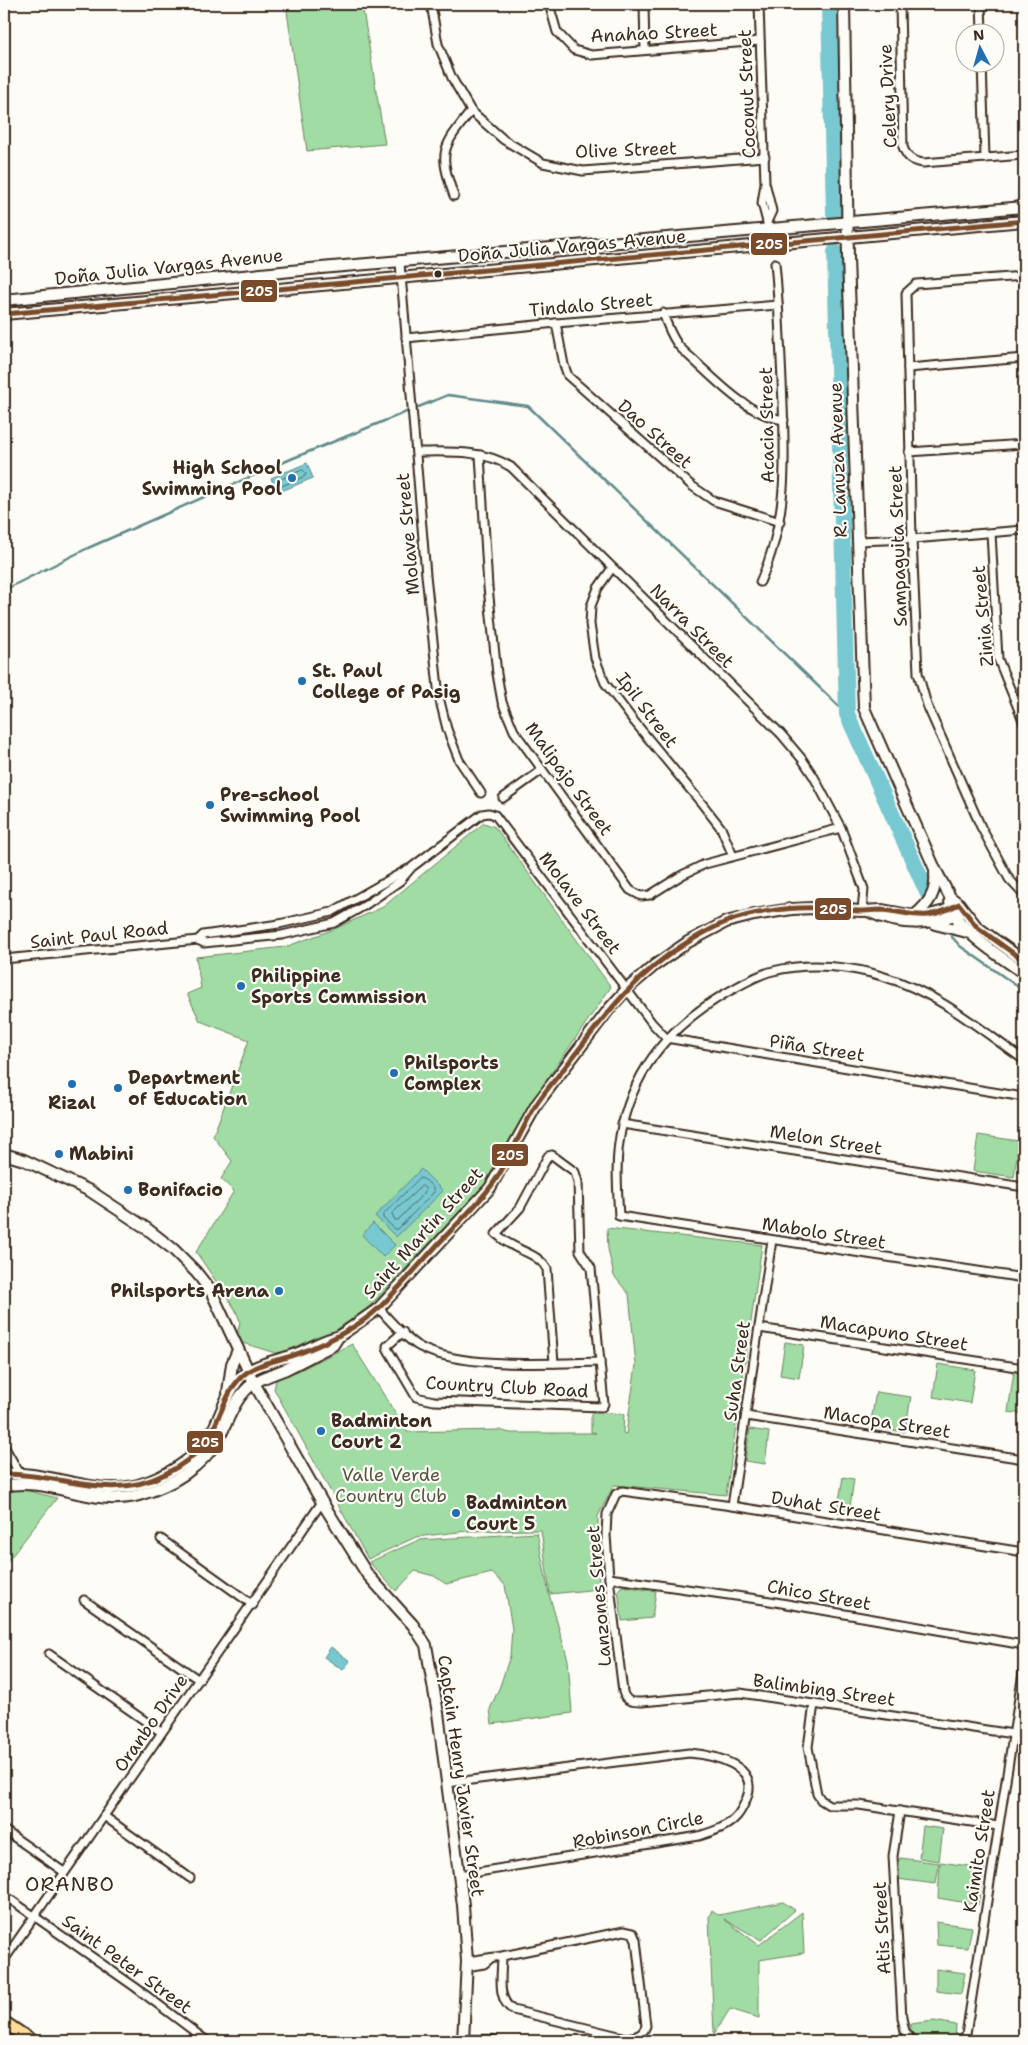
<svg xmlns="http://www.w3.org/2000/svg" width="1028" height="2045" font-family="'Shantell Sans',sans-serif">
<rect width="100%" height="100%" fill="#fdfcf7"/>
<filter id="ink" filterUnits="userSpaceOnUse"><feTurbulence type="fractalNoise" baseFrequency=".02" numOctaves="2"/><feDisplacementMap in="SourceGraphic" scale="10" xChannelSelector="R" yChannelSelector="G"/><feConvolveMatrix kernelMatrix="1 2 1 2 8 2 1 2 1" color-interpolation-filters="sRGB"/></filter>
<g filter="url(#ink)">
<g fill="#a0dca3" stroke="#6e8360">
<polygon points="286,4 362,4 385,144 307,151"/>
<polygon points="484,823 495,827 611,987 528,1107 490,1179 377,1299 351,1324 329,1337 285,1356 236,1341 240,1321 235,1309 196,1252 234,1191 221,1179 232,1161 213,1136 249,1040 200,1021 187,994 201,988 196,957 285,947 332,930 383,907"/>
<polygon points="978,1135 1019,1141 1014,1177 973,1171"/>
<polygon points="607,1228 762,1245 726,1495 614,1485 598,1516 599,1589 550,1594 541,1530 467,1531 416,1537 368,1559 274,1389 276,1380 282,1375 298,1371 352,1344 407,1432 499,1430 510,1433 596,1433 591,1432 591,1413 624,1414 623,1433 626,1434 636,1365 629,1294 614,1276 608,1249"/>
<polygon points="785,1342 804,1345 799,1378 780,1375"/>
<polygon points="938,1364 975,1370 970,1403 933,1397"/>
<polygon points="1014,1371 1024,1373 1024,1414 1008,1412"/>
<polygon points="876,1392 911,1397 905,1432 870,1427"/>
<polygon points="750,1429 769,1432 765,1464 745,1461"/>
<polygon points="843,1477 854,1479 849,1514 837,1512"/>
<polygon points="25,1490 57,1498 4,1566 4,1491"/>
<polygon points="537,1533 549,1594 568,1660 572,1713 492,1724 490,1709 500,1686 510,1656 512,1629 505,1585 492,1573 446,1584 434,1576 415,1571 396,1591 369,1562 419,1540"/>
<polygon points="622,1586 656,1591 652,1618 622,1621 618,1590"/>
<polygon points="923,1826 943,1829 939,1861 919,1858"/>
<polygon points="900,1858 939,1863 936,1884 897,1879"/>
<polygon points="940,1862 984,1868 978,1905 938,1898"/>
<polygon points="783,1902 795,1910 761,1940 724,1919 759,1945 802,1912 804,1953 759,1960 759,2018 730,2009 714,2034 709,1917 712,1910 719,1915"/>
<polygon points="936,1922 972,1927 968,1948 937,1945"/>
<polygon points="936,1969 965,1973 961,1994 936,1991"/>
<polygon points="934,2021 956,2025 955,2041 920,2041 912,2033 910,2024"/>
</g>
<g fill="#77c8d0" stroke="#5f8989">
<polygon points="307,463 313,478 277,493 271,478"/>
<polygon points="421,1169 443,1191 396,1237 375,1216"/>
<polygon points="373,1223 395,1245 383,1257 362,1235"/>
<polygon points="331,1647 350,1661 343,1670 324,1657"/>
</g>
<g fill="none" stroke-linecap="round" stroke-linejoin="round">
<g stroke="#536965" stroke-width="1">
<polygon points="303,470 306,473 305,476 282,486 279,485 280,480"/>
<path d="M420,1178C425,1178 434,1187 434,1192L398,1229H395L383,1218V1215Z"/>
<polygon points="422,1186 426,1189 425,1192 398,1220 395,1220 392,1214"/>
</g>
<g stroke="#5f8989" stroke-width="2.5">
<polyline points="4,590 88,548 291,459 448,395 528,406 847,714"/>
<polyline points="952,937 960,946 1024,991"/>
</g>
<g stroke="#77c8d0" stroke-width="16">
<polyline points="829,4 834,213"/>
<polyline points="835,252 847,714 927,892"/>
</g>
<g stroke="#3b2a1e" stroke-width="11">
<g id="street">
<polyline points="431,4 438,44 452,78 471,111 504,140 543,163 583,171 765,157"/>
<polyline points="549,4 557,32 574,50 592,55 760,41"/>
<polyline points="644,4 645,50"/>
<polyline points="759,4 765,183 762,203 767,222 769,245"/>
<path d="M900,4L903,147C907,158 912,161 923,163L1024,155"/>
<polyline points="981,4 982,32"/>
<polyline points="982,62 985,158"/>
<polyline points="766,186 772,211 767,222"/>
<path d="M454,196C438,151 442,148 471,111"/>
<polyline points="400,263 426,575 439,697 447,729 459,760 481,793"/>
<polyline points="1024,276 916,284 906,293 912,539 918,673 927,705 981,827 1009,879 1024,895"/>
<path d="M663,313C667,325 671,335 678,345C684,352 693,359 700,366C724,388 750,415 784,420"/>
<polyline points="556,323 564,365 568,376 692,486 714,501 780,522"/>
<polyline points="406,338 556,323 778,305"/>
<polyline points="908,368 1024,358"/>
<path d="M416,452C448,452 483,449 511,467L781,734L802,759L814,777L841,828L864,889L862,911"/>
<polyline points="909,452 1024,444"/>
<polyline points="480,455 488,587 497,674 502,702 514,731 630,890 641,896 650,895 682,875 705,864 841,828"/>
<polyline points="991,533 998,659 1024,723"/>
<polyline points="857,541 912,539 1024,530"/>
<polyline points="612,568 598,588 591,606 590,624 595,658 605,683 633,720 703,805 721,828 733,856"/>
<path d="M760,582C790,517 785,451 782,381C780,341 779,302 775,263"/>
<polyline points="503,798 542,770"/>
<polyline points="198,940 203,935 279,924 332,912 408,869"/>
<polyline points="4,959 198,940 204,943 282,935 334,923 364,906 400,881 412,867 482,814 489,813 495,815 652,1023 666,1038 1024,1097"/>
<path d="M1024,1060C980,1029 938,993 885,977C851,966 809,962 773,971C756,975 741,985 726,993C672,1025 637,1064 622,1126C615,1156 617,1185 619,1216L1024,1278"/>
<polyline points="622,1124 1024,1187"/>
<path d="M379,1308C387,1318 409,1342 420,1347C461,1369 552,1363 600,1362"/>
<polyline points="759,1328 1024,1368"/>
<path d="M403,1332L387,1346V1348L416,1397L434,1401L602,1407L604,1404L591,1268L580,1251L578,1182L575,1172L552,1155L548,1156L520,1208L496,1234C501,1237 505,1242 510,1244C524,1253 538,1254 547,1269L554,1363"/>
<polyline points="746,1416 1024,1459"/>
<polyline points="4,1446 21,1476"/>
<polyline points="732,1506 772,1240"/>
<polyline points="161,1539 253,1605"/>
<polyline points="609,1578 764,1600 1024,1645"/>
<polyline points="84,1600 199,1680"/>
<polyline points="49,1654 161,1732"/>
<polyline points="814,1704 808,1747 817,1794 821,1800 829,1805 859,1805 998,1826"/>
<path d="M1013,1734L740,1693L642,1702C632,1702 626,1702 623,1692L609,1578L606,1535L607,1514L616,1494L622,1491L732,1506L1024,1552"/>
<path d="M447,1783L689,1753C713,1755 762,1765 746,1800C743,1807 740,1814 734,1819C725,1828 711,1832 699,1836L460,1875"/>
<polyline points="900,1811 893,1856 902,2018 905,2031 912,2041"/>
<polyline points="104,1816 190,1878"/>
<polyline points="4,1830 64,1872"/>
<polyline points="4,1895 135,1987 207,2041"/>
<polyline points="4,1960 322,1502"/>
<path d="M467,1961L502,1956L624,1931L633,1933L636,1940L646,2026C642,2036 637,2036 627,2038L513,2010C496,1999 502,1975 502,1956"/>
<polyline points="466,1967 484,1964 491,1958"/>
<polyline points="965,2041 1024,1666"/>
</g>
</g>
<g stroke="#3b2a1e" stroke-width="14">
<g id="secondary">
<polyline points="844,4 848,258 864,708 935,869 950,897 959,904 977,927 1024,961"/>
<polyline points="4,300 321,268 1024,207"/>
<polyline points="4,314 1024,221"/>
<path d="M950,901C951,927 1004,959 1024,973"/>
<path d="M870,912C899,926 930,926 959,913"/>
<path d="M914,916C929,904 937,892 935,873"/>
<polyline points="935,924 967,932"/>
<polyline points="4,1154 24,1160 90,1191 146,1228 173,1249 196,1272 211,1291 254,1383 322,1502 367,1574 413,1625 426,1645 438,1713 463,1905 467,1961 463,2041"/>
<polyline points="228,1392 232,1364 238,1350"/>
<path d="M4,1474C49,1470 94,1497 138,1485C164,1478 198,1458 211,1434C221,1416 225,1396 238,1380C251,1364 278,1361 296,1354C310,1349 323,1339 338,1337"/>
<path d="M4,1486C50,1476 93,1508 139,1495C171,1486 203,1467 220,1436C229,1418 236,1395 254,1383C263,1377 276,1373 286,1369C302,1361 317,1353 333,1345L338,1337L379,1308L490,1188L537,1104L610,1008L627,989L655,965L688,942L726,922L754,915L792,909L814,908L862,911L881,910L914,916H926L945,911L959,904"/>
<polyline points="459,2041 493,2041"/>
</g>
</g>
<g stroke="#3b2a1e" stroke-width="15">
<g id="primary">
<polyline points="4,2022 32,2041"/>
<polyline points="4,2040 6,2041"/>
</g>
</g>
<use href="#street" stroke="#fdfcf7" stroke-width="7"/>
<use href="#secondary" stroke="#fdfcf7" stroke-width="10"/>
<use href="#primary" stroke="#ffdd96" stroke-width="11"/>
<g stroke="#fdfcf7" stroke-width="9">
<g id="bus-1">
<polyline points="4,314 1024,221"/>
<path d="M4,1474C61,1473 110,1503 165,1474C179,1467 193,1458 203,1445C221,1424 223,1390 246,1373C259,1363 276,1361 291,1356C321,1346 358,1328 381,1306C401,1286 420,1264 439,1243C455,1226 473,1209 488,1190C507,1167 520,1131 536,1105C547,1088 561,1073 573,1057C608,1011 638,972 688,942C700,935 714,927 726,922C751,912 789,907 816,908C830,908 844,910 858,911C867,911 875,910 883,910C918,914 924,922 959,904L977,927L1024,961"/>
</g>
</g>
<use href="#bus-1" stroke="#7a4b2a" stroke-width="5"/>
</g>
</g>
<circle fill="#3b2a1e" stroke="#fdfcf7" stroke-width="2" cx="438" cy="274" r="4.5"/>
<g fill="#1f6fb2" stroke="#fdfcf7" stroke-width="2">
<circle cx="292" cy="478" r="5"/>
<circle cx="302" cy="681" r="5"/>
<circle cx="210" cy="805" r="5"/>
<circle cx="241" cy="986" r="5"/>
<circle cx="394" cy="1073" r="5"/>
<circle cx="72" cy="1084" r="5"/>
<circle cx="118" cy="1088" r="5"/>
<circle cx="59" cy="1154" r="5"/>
<circle cx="128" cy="1190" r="5"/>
<circle cx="279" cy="1291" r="5"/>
<circle cx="321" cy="1431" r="5"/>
<circle cx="456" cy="1513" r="5"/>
</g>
<g text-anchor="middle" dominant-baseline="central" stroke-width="4.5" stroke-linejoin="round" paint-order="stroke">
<g font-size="18" fill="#3b2a1e" stroke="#fdfcf7">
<text transform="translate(654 33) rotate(-3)">Anahao Street</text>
<text transform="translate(747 94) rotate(-92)">Coconut Street</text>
<text transform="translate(888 96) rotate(-93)">Celery Drive</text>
<text transform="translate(626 150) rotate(-2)">Olive Street</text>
<text transform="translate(572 246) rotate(-5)">Doña Julia Vargas Avenue</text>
<text transform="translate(169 267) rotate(-6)">Doña Julia Vargas Avenue</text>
<text transform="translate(591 305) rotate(-5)">Tindalo Street</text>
<text transform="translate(767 425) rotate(-91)">Acacia Street</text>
<text transform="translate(655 434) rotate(42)">Dao Street</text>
<text transform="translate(838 460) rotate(-92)">R. Lanuza Avenue</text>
<text transform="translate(408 534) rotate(-95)">Molave Street</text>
<text transform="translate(898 546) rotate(-92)">Sampaguita Street</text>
<text transform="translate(983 616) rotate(-95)">Zinia Street</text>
<text transform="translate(692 626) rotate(45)">Narra Street</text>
<text transform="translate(647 710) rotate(53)">Ipil Street</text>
<text transform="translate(569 779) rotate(54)">Malipajo Street</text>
<text transform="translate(580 903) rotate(53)">Molave Street</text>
<text transform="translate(99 935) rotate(-6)">Saint Paul Road</text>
<text transform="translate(817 1048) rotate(9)">Piña Street</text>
<text transform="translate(826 1140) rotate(9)">Melon Street</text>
<text transform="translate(423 1233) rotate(-48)">Saint Martin Street</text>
<text transform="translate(824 1233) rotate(9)">Mabolo Street</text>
<text transform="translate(894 1333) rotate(9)">Macapuno Street</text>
<text transform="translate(737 1371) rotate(-82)">Suha Street</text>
<text transform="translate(507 1387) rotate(3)">Country Club Road</text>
<text transform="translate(887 1422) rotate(9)">Macopa Street</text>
<text transform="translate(826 1506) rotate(9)">Duhat Street</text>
<text transform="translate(819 1595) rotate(10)">Chico Street</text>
<text transform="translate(599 1596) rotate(-95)">Lanzones Street</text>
<text transform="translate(824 1690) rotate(8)">Balimbing Street</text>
<text transform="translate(151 1723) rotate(-55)">Oranbo Drive</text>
<text transform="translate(461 1776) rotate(82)">Captain Henry Javier Street</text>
<text transform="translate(638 1830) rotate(-11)">Robinson Circle</text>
<text transform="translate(979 1851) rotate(-81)">Kaimito Street</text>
<text transform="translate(882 1928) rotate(-93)">Atis Street</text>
<text transform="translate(127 1964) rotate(36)">Saint Peter Street</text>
</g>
<g font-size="18" font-weight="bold" fill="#3b2a1e" stroke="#fdfcf7" text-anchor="start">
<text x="282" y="468" text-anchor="end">High School<tspan x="282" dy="21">Swimming Pool</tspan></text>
<text x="312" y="671">St. Paul<tspan x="312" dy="21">College of Pasig</tspan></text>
<text x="220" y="795">Pre-school<tspan x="220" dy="21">Swimming Pool</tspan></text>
<text x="251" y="976">Philippine<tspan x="251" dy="21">Sports Commission</tspan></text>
<text x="404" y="1063">Philsports<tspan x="404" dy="21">Complex</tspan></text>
<text x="128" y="1078">Department<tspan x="128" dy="21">of Education</tspan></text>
<text x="72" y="1103" text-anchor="middle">Rizal</text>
<text x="69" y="1154">Mabini</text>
<text x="138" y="1190">Bonifacio</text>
<text x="269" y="1291" text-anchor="end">Philsports Arena</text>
<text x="331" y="1421">Badminton<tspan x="331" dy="21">Court 2</tspan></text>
<text x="466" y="1503">Badminton<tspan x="466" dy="21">Court 5</tspan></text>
</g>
<g font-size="18" fill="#54563f" stroke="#fdfcf7">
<text x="391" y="1475">Valle Verde<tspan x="391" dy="21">Country Club</tspan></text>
</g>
<g font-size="20" letter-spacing="1" fill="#3b2a1e" stroke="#fdfcf7">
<text x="70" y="1884">ORANBO</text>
</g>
</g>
<g stroke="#fdfcf7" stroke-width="2">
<rect x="750" y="232" width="38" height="24" rx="5" fill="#7a4b2a"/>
<rect x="240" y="279" width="38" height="24" rx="5" fill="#7a4b2a"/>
<rect x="814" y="897" width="38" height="24" rx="5" fill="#7a4b2a"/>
<rect x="491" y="1143" width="38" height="24" rx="5" fill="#7a4b2a"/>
<rect x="186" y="1430" width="38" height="24" rx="5" fill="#7a4b2a"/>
</g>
<g font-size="14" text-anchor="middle" font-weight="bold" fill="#fff">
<text x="769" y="249">205</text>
<text x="259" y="296">205</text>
<text x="833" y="914">205</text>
<text x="510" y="1160">205</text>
<text x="205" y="1447">205</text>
</g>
<rect width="1028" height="2045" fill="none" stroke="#fdfcf7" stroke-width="20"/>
<rect x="10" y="10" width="1008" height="2025" fill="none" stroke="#3b2a1e" stroke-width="2" filter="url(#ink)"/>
<g transform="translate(980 48) rotate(354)"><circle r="24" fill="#fdfcf7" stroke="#afa8a0"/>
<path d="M0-4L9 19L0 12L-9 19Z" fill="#1f6fb2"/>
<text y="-8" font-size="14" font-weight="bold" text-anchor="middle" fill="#3b2a1e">N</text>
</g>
</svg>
